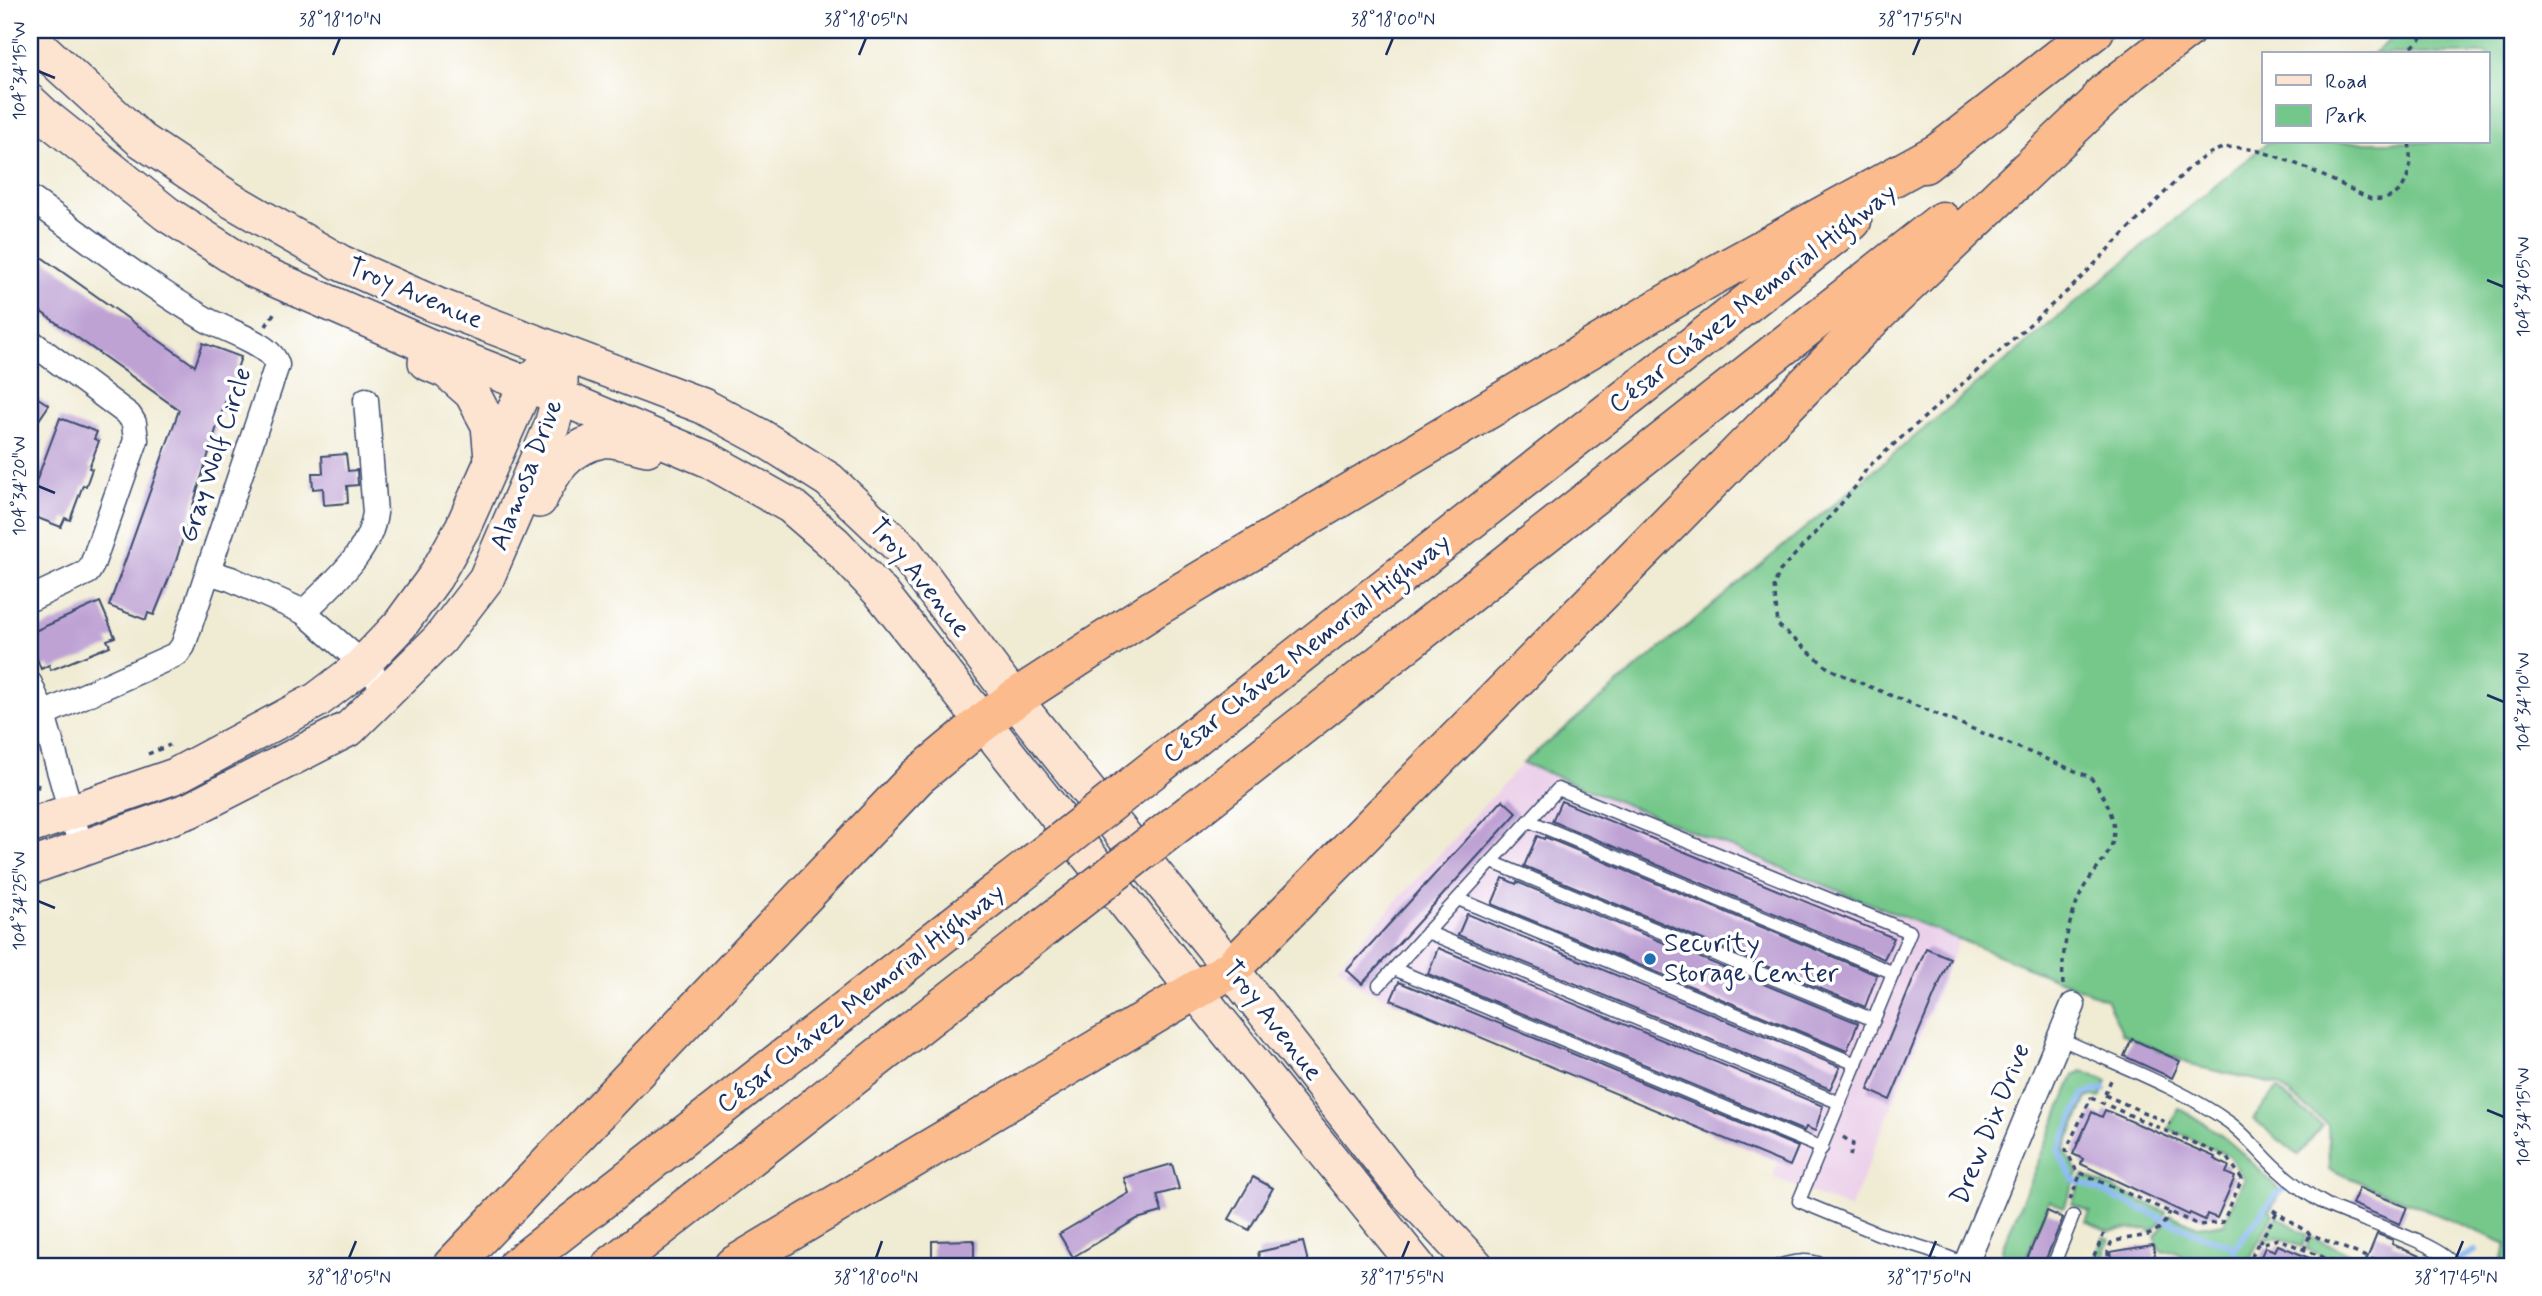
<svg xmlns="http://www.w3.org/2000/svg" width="2542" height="1296" font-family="Mynerve,sans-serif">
<rect width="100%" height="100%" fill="#fff"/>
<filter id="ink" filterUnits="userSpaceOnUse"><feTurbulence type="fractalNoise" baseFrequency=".0143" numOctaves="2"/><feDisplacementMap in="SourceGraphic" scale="14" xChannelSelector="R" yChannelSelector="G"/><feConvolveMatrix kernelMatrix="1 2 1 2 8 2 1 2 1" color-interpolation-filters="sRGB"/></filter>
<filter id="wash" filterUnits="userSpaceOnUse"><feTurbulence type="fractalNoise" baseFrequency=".00686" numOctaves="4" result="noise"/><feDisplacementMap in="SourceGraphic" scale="28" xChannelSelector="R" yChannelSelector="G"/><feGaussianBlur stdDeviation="1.57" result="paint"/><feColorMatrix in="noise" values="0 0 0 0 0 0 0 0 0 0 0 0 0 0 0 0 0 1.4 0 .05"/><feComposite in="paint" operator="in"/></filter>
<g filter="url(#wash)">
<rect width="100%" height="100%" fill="#f0ebd3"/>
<polygon fill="#ecd1ea" points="1523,763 1959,940 1850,1209 1773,1177 1778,1161 1362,988 1338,965"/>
<g fill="#74c78a" stroke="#487b74" stroke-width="2">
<polygon points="2402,30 2512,30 2512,1266 2499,1266 2507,1244 2329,1169 2328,1125 2278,1085 2194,1066 2123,1034 2106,999 1523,763 2268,142 2488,142 2488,54 2373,54"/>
<polygon points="2082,1071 2107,1081 2100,1098 2093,1096 2087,1098 2064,1150 2078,1173 2064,1207 2049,1201 2026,1259 2034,1263 2033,1266 2013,1266 2003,1261 2002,1249 2074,1075"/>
<polygon points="2277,1089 2322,1126 2298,1155 2253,1119"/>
<path d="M2178,1108C2222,1131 2245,1155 2278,1189L2280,1194L2270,1210L2273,1214L2246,1266H2205L2204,1258L2185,1259L2176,1251L2163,1252L2159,1248L2155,1237L2171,1215L2198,1227L2224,1223L2244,1179L2229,1156L2169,1129Z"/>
<path d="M2083,1175L2166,1212L2163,1220L2151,1232L2147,1229C2133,1231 2123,1227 2109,1232L2086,1221L2090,1212L2072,1204Z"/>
<polygon points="2277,1216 2307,1235 2302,1247 2277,1237 2263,1241"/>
<polygon points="2103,1237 2110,1240 2105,1249 2105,1266 2092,1266"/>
<polygon points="2310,1237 2378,1265 2377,1266 2350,1266 2306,1249"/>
</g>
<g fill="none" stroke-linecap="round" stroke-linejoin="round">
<g stroke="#85b5f0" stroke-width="6">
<polyline points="2104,1089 2084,1094 2058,1152 2073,1179 2198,1234 2235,1247 2276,1195 2290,1184 2294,1186"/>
<polyline points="2458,1260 2475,1251"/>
<polyline points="2232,1266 2235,1247"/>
</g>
</g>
<g id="blocks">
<g fill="#bea2d4">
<polygon points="30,249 195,366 203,343 241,357 218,423 176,561 154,615 148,613 146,620 109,606 179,410 30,304"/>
<polygon points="30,393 49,405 30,433"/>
<polygon points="60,418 97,432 94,439 99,441 89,468 92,469 86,486 83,485 70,520 65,518 61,527 30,515 30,498"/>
<polygon points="346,454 348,471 357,470 358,485 347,486 348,503 324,505 323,488 313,489 312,473 323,473 322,456"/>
<polygon points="100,602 115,637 107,640 110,646 51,670 49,665 41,669 30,642 30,633"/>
<polygon points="1503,800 1517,813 1362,984 1347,970"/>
<polygon points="1561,801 1894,938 1884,959 1552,821"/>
<polygon points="1537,836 1544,839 1545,837 1877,975 1865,1007 1524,866"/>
<polygon points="1503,878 1516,884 1517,882 1858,1023 1848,1048 1847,1051 1492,904"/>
<polygon points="1467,914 1840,1067 1830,1089 1458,935"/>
<polygon points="1438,948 1823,1106 1815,1131 1806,1127 1804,1131 1428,974"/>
<polygon points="1926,948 1950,958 1890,1100 1868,1090"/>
<polygon points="1399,982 1798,1147 1790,1166 1391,1000"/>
<polygon points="2132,1039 2180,1061 2172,1078 2124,1056"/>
<polygon points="2105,1110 2215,1157 2214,1159 2229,1166 2226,1173 2235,1177 2217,1218 2207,1214 2205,1220 2190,1213 2189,1215 2081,1164 2083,1159 2073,1154 2092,1112 2102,1117"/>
<polygon points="1172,1164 1179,1189 1157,1195 1162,1212 1137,1219 1073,1257 1059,1234 1129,1193 1124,1178"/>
<polygon points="1253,1177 1273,1188 1249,1230 1229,1219"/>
<polygon points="2359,1188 2407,1207 2400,1224 2352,1204"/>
<polygon points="2047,1211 2063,1218 2043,1266 2027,1259"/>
<polygon points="2377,1234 2393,1240 2392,1244 2442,1266 2364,1266"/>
<polygon points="974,1240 974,1266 932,1266 932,1241"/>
<polygon points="1303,1242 1309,1266 1261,1266 1258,1252"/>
<polygon points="2153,1245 2156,1266 2112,1266 2110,1252"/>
<polygon points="2278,1245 2328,1266 2257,1266 2265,1247 2275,1251"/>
</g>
</g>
</g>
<g filter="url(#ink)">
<use href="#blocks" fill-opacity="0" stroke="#3b4b70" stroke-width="2"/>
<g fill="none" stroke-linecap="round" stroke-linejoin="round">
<g stroke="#3b4b70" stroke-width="15">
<g id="lane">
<polyline points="1529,821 1894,973"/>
<polyline points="1492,862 1874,1020"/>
<polyline points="1458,899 1856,1064"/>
<polyline points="1427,932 1840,1103"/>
<polyline points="1394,969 1822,1148"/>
<polyline points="1379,985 1558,789 1910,932 1799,1201 1879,1234 1927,1249 1966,1264"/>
<path d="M2059,1038C2115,1064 2180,1087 2230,1123C2247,1136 2260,1153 2276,1168C2291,1182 2308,1195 2327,1205C2352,1218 2446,1245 2454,1266"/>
<path d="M1778,1266C1795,1260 1809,1259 1826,1266"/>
<polyline points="2053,1266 2073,1216"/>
</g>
</g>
<g stroke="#3b4b70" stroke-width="27">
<g id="street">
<path d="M30,198C88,239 145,284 207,320C225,330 272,344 277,365L183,646L177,654L30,720"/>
<polyline points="30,341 129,415 134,423 136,440 92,565 88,572 30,599"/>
<polyline points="208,572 231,579 304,612 363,664 388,690"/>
<path d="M304,612C331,584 370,554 375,513L366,400"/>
<polyline points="30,684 43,714 81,847"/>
<polyline points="1965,1266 2073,1005"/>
</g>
</g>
<g stroke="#3b4b70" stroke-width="38">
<g id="secondary">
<polyline points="30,38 141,140 231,200 341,263 436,305 703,406 761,437 829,480 904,551 1014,699 1231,969 1401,1186 1476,1266"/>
<polyline points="30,102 46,117 167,214 254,270 426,345 560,397 707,459 791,506 835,544 882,594 1196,992 1417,1266"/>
<polyline points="426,362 447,371 472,393 489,425 492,459"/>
<path d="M539,500C553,470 567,448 602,440C614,438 634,445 647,448"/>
<polyline points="30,826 175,776 317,700 359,668 400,625 435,577 463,527 526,385 542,370"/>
<polyline points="30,867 190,810 350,728 440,639 486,579 551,428 560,397 560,374"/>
</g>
</g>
<g stroke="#3b4b70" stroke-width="41">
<g id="highway">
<polyline points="2102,95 2186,30"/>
<polyline points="1924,164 2095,30"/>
<polyline points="1160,764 1852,221"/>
<polyline points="1191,813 1942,221"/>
<polyline points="452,1266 917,777 982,723 1014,699 1153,609 1711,277 1943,150"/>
<polyline points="517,1266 1011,881"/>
<polyline points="611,1266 1047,925"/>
<polyline points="733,1266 1231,969 1859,331 2123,79"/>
</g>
</g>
<g stroke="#3b4b70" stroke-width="3.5" stroke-dasharray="5 5" stroke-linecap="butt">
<polyline points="2405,54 2429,30"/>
<polyline points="266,326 276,310"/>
<polyline points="148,754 170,745"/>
<polyline points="30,794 37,791 38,783"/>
<path d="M2063,985C2061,952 2068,922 2082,891C2089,877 2102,865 2109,851C2122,826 2106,797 2090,777L1851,679L1828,668L1778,625L1774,585L1780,571L1835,511L1856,486L1867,468L2072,287L2188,169C2198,161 2207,153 2220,149C2256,138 2336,183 2371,199C2407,203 2413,170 2409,142"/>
<polyline points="2105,1094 2111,1080"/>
<polyline points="2105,1095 2170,1124"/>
<polygon points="2091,1098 2228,1158 2242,1179 2223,1222 2199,1225 2081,1173 2076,1170 2066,1150"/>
<polyline points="1843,1137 1853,1144 1850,1156"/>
<polyline points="2070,1200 2081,1173"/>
<polyline points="2273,1210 2310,1234 2388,1266"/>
<polyline points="2259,1243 2277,1212"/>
<polyline points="2304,1250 2310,1234"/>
<polyline points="2090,1266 2105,1231"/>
<path d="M2109,1266L2108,1252L2111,1243C2137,1232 2155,1245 2170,1212"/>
<polyline points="2248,1266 2257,1245 2278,1239 2345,1266"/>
</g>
<use href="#lane" stroke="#fff" stroke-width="12"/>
<use href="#street" stroke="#fff" stroke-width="24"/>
<use href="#secondary" stroke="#fde4d1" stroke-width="35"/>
<use href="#highway" stroke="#fbbb8c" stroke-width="38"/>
<g stroke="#3b4b70" stroke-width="41" stroke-linecap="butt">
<g id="highway-bridge">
<polyline points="1011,881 1160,764"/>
<polyline points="1047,925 1191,813"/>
</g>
</g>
<use href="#highway-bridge" stroke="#fbbb8c" stroke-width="38"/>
</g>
</g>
<path fill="none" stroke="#1b2f5e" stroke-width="2.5" d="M333,55L340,38M859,55L866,38M1386,55L1393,38M1913,55L1920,38M38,71L55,78M2487,280L2504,287M38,486L55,493M2487,695L2504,702M38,901L55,908M2487,1110L2504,1117M349,1258L356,1241M876,1258L882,1241M1402,1258L1409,1241M1929,1258L1936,1241M2456,1258L2463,1241"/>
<circle fill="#1f6fb2" stroke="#fff" stroke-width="2.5" cx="1650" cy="959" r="7"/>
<g text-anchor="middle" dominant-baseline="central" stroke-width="7" stroke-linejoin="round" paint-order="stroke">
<g font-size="26" fill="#1b2f5e" stroke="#fff">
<text transform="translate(415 294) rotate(23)">Troy Avenue</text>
<text transform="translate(1753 299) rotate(-38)">César Chávez Memorial Highway</text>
<text transform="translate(216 455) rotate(-72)">Gray Wolf Circle</text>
<text transform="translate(527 475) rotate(-69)">Alamosa Drive</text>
<text transform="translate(919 578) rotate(51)">Troy Avenue</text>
<text transform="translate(1307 649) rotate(-38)">César Chávez Memorial Highway</text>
<text transform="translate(861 999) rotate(-38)">César Chávez Memorial Highway</text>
<text transform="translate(1272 1021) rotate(52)">Troy Avenue</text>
<text transform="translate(1991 1124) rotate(-68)">Drew Dix Drive</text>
</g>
<g font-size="26" fill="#1b2f5e" stroke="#fff" text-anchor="start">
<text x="1664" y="944">Security<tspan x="1664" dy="30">Storage Center</tspan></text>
</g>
</g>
<rect width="2542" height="1296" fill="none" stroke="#fff" stroke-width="77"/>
<rect x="2262" y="52" width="228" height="91" fill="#ffffff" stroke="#a4acbf" stroke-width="2"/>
<rect x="2276" y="75" width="35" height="10" fill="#fde4d1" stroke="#a4acbf" stroke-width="2"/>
<text x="2325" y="88" font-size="21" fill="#1b2f5e">Road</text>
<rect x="2276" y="105" width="35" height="21" fill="#74c78a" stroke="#a4acbf" stroke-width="2"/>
<text x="2325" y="122" font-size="21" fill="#1b2f5e">Park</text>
<rect x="38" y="38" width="2466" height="1220" fill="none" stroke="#1b2f5e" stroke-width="2.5"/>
<g font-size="18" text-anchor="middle" fill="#1b2f5e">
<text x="340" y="25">38°18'10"N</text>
<text x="866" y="25">38°18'05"N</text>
<text x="1393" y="25">38°18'00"N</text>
<text x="1920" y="25">38°17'55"N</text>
<text transform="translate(19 71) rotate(-90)" y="6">104°34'15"W</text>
<text transform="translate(2523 287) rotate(-90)" y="6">104°34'05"W</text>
<text transform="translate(19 486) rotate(-90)" y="6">104°34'20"W</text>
<text transform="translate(2523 702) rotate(-90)" y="6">104°34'10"W</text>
<text transform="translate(19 901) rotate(-90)" y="6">104°34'25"W</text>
<text transform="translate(2523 1117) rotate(-90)" y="6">104°34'15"W</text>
<text x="349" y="1283">38°18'05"N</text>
<text x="876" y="1283">38°18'00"N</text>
<text x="1402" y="1283">38°17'55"N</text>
<text x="1929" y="1283">38°17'50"N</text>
<text x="2456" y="1283">38°17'45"N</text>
</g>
</svg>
